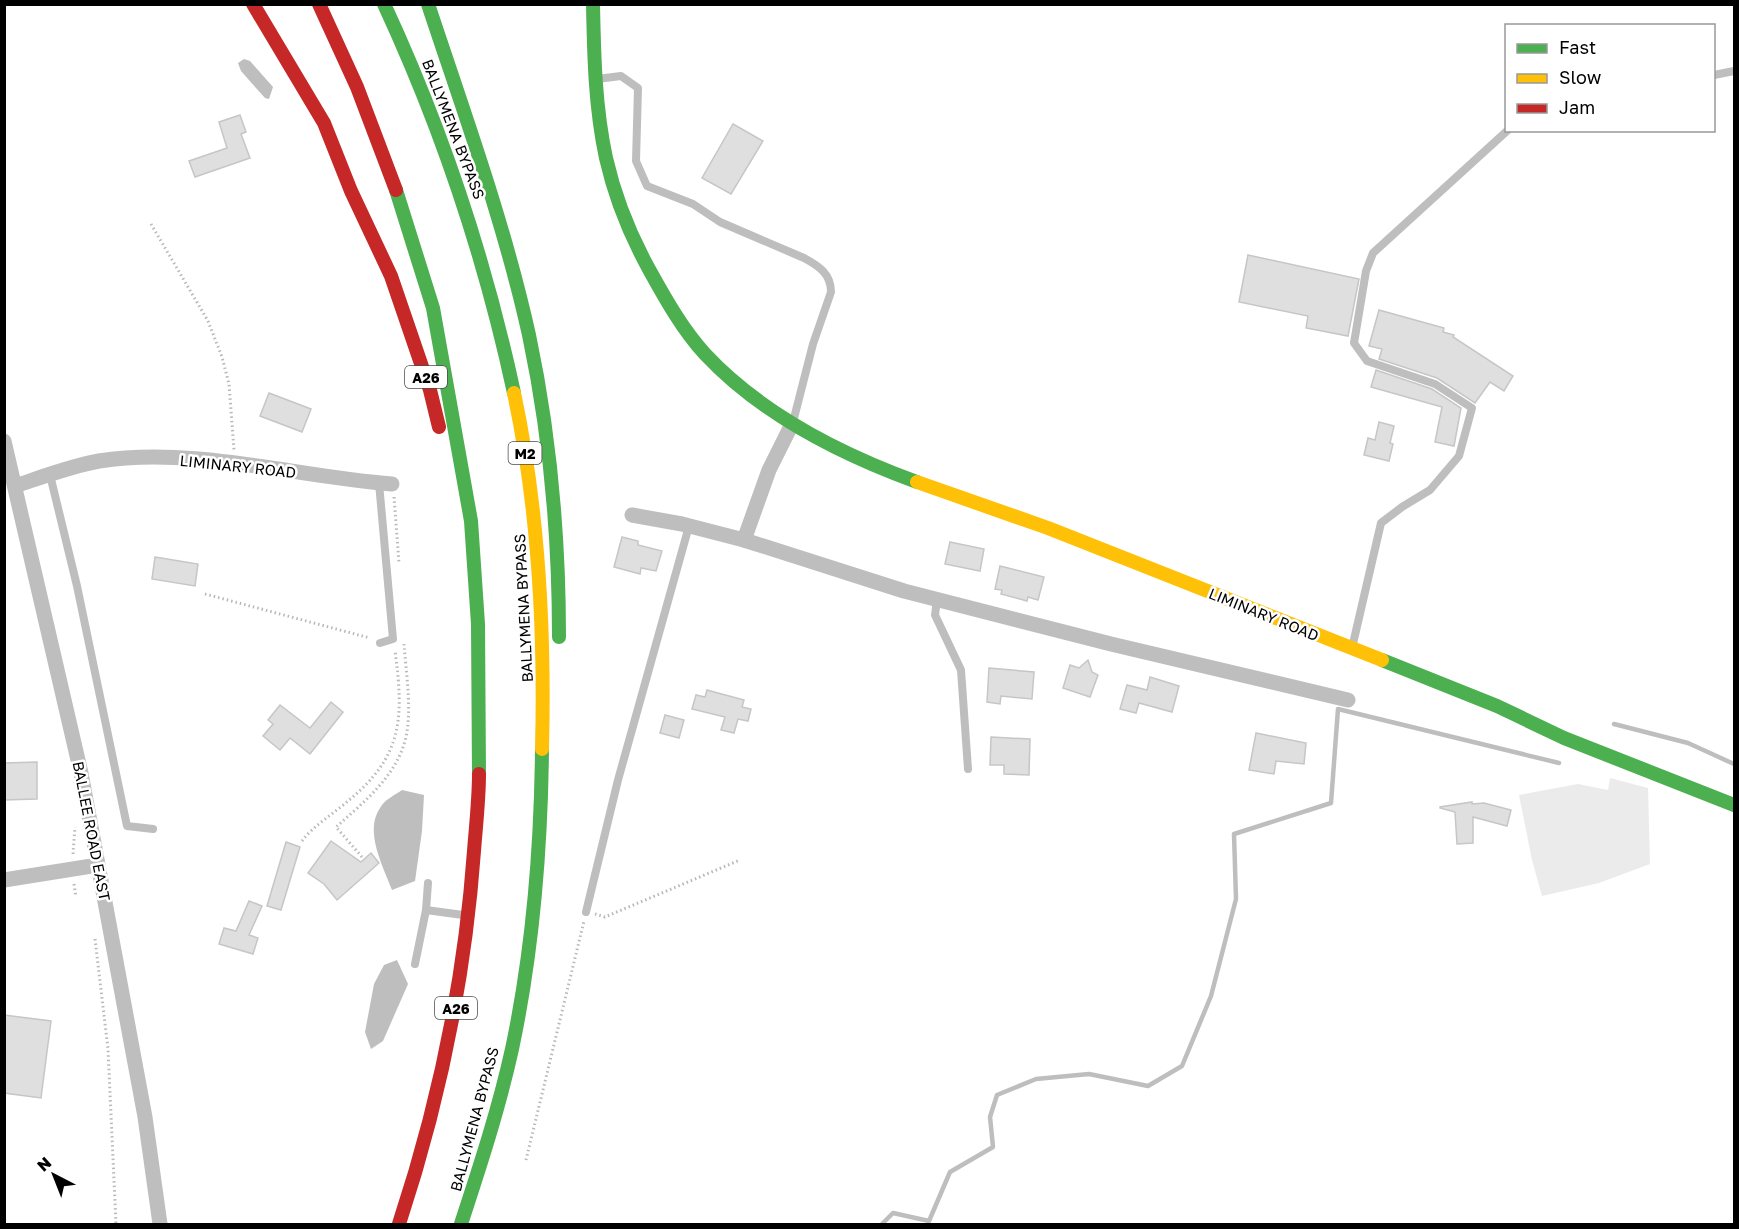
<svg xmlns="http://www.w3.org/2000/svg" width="1739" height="1229" font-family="'Golos Text',sans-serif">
<rect width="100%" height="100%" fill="#fff"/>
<polygon fill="#ebebeb" points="1610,778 1648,788 1650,864 1599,883 1542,896 1532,860 1519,795 1578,784 1608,790"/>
<g fill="#bebebe">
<polygon points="244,59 250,61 273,87 269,99 265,98 241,71 238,63"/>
<path d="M402,790L424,795L422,831L415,881L392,890C383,866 364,831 380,808C384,800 395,795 402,790Z"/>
<polygon points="397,960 408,984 383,1041 371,1049 365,1032 374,984 384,965"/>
</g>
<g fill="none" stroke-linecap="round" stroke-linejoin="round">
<g stroke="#bebebe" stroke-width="4.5">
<polyline points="1614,724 1688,743 1734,764"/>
<polyline points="882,1224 893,1213 929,1221 950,1172 993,1147 990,1117 997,1095 1036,1079 1089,1074 1148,1086 1182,1066 1211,996 1236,899 1234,834 1331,803 1338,709 1559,763"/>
</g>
</g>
<g fill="#dfdfdf" stroke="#c6c6c6" stroke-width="1.5">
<polygon points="240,115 246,132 241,134 250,158 195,177 189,161 227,148 219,122"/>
<polygon points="733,124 763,141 731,194 702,178"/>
<polygon points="1248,255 1359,279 1348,336 1306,328 1308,316 1239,302"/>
<polygon points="1379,310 1444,328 1443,332 1454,335 1453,337 1513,376 1504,391 1490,382 1475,403 1437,378 1379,359 1382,349 1369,346"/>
<polygon points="1376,370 1432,389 1461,408 1454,446 1435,442 1442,407 1371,387"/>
<polygon points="269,393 311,409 302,432 260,416"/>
<polygon points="1379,422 1394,426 1390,443 1393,444 1389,461 1364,455 1368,438 1375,440"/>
<polygon points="622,537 638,541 638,545 662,551 656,571 641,568 640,574 614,567"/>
<polygon points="950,542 984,549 980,571 945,564"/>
<polygon points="155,557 198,564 195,586 152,579"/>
<polygon points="1000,566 1044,577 1038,600 1028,597 1027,601 1001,594 1002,590 995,589"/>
<polygon points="1088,660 1092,672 1098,675 1090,697 1063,688 1070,665 1079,668"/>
<polygon points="989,668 1034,672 1032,699 1001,696 1000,704 987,702"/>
<polygon points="1150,677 1179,686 1172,712 1139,703 1136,713 1120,709 1127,685 1147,690"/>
<polygon points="707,690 744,700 742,707 751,709 748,721 738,719 734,733 721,730 725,717 692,709 696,695 705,697"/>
<polygon points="331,702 343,712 310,754 290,738 280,750 263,736 273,724 268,720 280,705 310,728"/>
<polygon points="665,715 684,720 679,738 660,733"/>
<polygon points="1256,733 1306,743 1304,764 1276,761 1274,774 1249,770"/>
<polygon points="991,737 1030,739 1029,775 1004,774 1004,765 990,765"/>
<polygon points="37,762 37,799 4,800 4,763"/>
<polygon points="1472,802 1472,804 1484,803 1511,810 1507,826 1473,817 1473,843 1457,844 1455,812 1440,808 1440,807"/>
<polygon points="331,841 361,862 371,853 379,863 337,900 324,884 308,873"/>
<polygon points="286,842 300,847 281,910 267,906"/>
<polygon points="249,901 262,906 249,935 258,938 253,954 219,944 224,928 236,931"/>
<polygon points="4,1015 51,1021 41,1098 4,1093"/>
</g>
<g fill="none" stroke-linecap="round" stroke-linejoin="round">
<g stroke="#b9b9b9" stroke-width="3" stroke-dasharray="1.5 3" stroke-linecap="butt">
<polyline points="151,224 208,321 222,357 229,384 234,450"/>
<polyline points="394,497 399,563"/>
<polyline points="205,594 370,638"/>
<path d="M302,841C313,826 333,814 348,801C403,756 404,718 395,651"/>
<polyline points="73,854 75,827"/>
<path d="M362,857L336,827C364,802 397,776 406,737C412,709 406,672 404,644"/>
<polyline points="74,884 76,897"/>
<polyline points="595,914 605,917 740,860"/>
<polyline points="95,939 108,1049 116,1224"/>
<polyline points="526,1160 584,921"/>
</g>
<g stroke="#bebebe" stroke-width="8">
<polyline points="1714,75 1734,71"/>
<path d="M597,79L621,76L638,88L636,161L647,186L693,204L720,222L804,258C819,266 831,274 831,292L813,344L793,422"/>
<polyline points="50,475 77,586 127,826 153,829"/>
<polyline points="379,483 393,639 380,643"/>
<polyline points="937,600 935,615 961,670 968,769"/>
<polyline points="1352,648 1381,523 1402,507 1430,490 1459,456 1472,408 1435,384 1367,361 1354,343 1366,271 1373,253 1508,130"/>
<polyline points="426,910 463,915"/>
<polyline points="586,912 618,780 689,526"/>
<polyline points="415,964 426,910 428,883"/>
</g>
<g stroke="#bebebe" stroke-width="15">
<polyline points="4,441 81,773 145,1117 160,1224"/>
<path d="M15,486C42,477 71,466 99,461C194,446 297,477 392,484"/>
<polyline points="632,515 682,524 744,540 904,591 1111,644 1348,700"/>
<polyline points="744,540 769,470 792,424"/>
<polyline points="4,880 98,865"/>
</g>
<g stroke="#4caf50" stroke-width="14">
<path d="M384,4C442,129 485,258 514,393"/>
<path d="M428,4C464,113 504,222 529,335C550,434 559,535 559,637"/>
<path d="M593,4C594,55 595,107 606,158C615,198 630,235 650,271C666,300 683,330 705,354C762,415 840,454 917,482"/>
<polyline points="396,190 433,308 471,521 478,624 479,774"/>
<polyline points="1382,660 1497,706 1564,738 1734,805"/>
<path d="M461,1224C480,1166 499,1108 512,1049C533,950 541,849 542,749"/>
</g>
<g stroke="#ffc107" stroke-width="14">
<path d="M514,393C539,510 545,629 542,749"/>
<polyline points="917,482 1048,528 1382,660"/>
</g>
<g stroke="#c62828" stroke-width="14">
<polyline points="253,4 324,123 351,191 391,276 430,390 439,427"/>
<polyline points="319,4 357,87 396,190"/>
<path d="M399,1224C439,1103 465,977 474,851C476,825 479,799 479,774"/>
</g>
</g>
<g text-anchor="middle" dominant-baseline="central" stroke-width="5" stroke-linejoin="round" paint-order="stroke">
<g fill="#fff" stroke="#4c4c4c" stroke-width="1.5">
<rect x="405" y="366" width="42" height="22" rx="4.5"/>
<rect x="508.5" y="442" width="33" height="22" rx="4.5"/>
<rect x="435" y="997" width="42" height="22" rx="4.5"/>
</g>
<g font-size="14" font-weight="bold" fill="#000">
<text x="426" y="377">A26</text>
<text x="525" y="453">M2</text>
<text x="456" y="1008">A26</text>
</g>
<g font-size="15" fill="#000" stroke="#fff">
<text transform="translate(454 129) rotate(69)">BALLYMENA BYPASS</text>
<text transform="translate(238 466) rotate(6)">LIMINARY ROAD</text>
<text transform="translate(523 608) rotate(-93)">BALLYMENA BYPASS</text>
<text transform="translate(1264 614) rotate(22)">LIMINARY ROAD</text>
<text transform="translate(92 831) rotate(79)">BALLEE ROAD EAST</text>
<text transform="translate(474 1119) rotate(-75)">BALLYMENA BYPASS</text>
</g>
</g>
<rect width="1739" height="1229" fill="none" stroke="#000000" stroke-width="12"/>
<rect x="1505" y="24" width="210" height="108" fill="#ffffff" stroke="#999999" stroke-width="1.5"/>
<rect x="1517" y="44" width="30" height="9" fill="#4caf50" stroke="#999999" stroke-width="1.5"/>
<text x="1559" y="54" font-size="18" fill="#000000">Fast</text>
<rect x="1517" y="74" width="30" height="9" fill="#ffc107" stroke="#999999" stroke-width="1.5"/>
<text x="1559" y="84" font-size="18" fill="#000000">Slow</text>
<rect x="1517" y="104" width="30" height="9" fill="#c62828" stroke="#999999" stroke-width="1.5"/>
<text x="1559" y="114" font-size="18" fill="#000000">Jam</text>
<g transform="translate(54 1175) rotate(318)" stroke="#ffffff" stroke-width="4.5" paint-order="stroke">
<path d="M0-4.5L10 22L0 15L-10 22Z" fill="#000000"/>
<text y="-9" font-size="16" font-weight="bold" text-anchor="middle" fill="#000000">N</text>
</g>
</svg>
